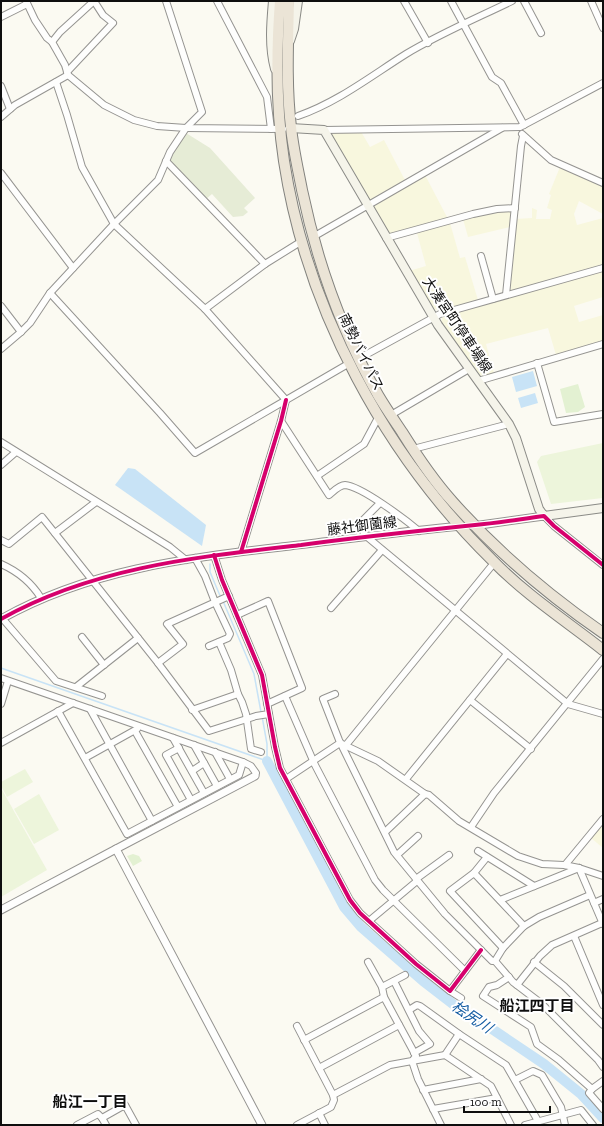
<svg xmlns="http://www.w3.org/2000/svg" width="604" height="1126" font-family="'Zilla Slab','Noto Sans JP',serif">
<rect width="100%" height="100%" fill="#fbfaf2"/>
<g fill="#f8f7de">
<polygon points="328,129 360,130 370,147 384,140 407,184 425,175 448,219 389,234"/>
<polygon points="560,167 603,187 603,214 579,201 574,214 577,225 603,218 603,264 510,292 516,219 532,218 532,208 537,210 536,219 550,219 552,210 547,208 551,195 549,194"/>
<polygon points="512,210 510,227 468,237 463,219"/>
<polygon points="450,223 460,258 465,257 478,300 442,310 431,309 409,271 426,266 417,233"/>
<polygon points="603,271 603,297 574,306 579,322 603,315 603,341 556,355 548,328 486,344 494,373 483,376 480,375 441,322 443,317"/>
<polygon points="603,825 603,848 591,838"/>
</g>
<g fill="#e3f1d2">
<polygon points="578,384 585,407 578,412 566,413 560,389"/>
<polygon points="133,854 139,856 142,861 133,866 127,856"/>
</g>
<polygon fill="#e6ecd6" points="186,133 210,148 255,198 244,208 248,212 243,216 233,217 212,194 206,199 169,162 169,158"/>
<g fill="#edf5db">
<polygon points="603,443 603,498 551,504 537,462 541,456"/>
<polygon points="25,769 33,782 7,797 1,786 1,782"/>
<polygon points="1,788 47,870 1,897"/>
<polygon points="39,794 59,830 34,844 14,809"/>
</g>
<g fill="#c8e3f6">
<polygon points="533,371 537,386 516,392 512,377"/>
<polygon points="535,393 538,403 521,408 518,398"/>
<polygon points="128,468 135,469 206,525 202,546 115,485"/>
</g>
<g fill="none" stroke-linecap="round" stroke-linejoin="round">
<g stroke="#c8e3f6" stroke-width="1.5">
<polyline points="210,564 210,572 221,598"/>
<polyline points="223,601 254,674 261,712"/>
<polyline points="1,668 267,761 267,744 262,716"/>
</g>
<polyline stroke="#c8e3f6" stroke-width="10" points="267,761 344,907 361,927 423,981 458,1008 495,1031 544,1064 581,1094 603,1118"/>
<g stroke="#959491" stroke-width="8">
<g id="minor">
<polyline points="26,1 35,20 47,38 52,42 65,65 68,75 104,105 134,120 157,126 186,128 283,129"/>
<polyline points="217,1 267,97 271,129"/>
<polyline points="404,1 428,43"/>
<polyline points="451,1 492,77 501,83 524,125"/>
<polyline points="524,1 541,33"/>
<polyline points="591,1 603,28"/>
<polyline points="1,17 27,4"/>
<polyline points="52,42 60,32 94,1"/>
<polyline points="67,72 113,23 103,15 94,1"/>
<polyline points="56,82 67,115 82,167 114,224 205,309 286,400"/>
<polyline points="1,86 10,109"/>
<path d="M298,116C338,102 371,76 406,54C439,34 477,18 512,1"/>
<polyline points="1,117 15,105 68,75"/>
<polyline points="324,130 520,127 603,83"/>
<polyline points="522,134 551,160 603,183"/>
<polyline points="166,161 265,264"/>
<polyline points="1,173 73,268"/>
<polyline points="313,237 502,128"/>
<polyline points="386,238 473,214 497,209 515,208"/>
<polyline points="481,256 493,299"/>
<polyline points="50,293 160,413 195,453 348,364"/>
<polyline points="506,295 521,146 523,136"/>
<polyline points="1,306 21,332"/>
<polyline points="205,309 265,264 302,241"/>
<polyline points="1,349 21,332 30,323 50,293 114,224 158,180 170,152 186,128 202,112 166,1"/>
<polyline points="358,359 440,314 603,268"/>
<polyline points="537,363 554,422 603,414"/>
<polyline points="478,381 603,344"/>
<polyline points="391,415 469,369"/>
<path d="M281,421L329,495C333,492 339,485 345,485C361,486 406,520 419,531"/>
<polyline points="1,442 170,547 186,560"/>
<polyline points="413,449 509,424"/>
<polyline points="1,465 16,452"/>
<polyline points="317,476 364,444 379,416"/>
<polyline points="544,516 554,526 603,565"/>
<polyline points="55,533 96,502"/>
<polyline points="366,536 568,704 603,714"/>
<polyline points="364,537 363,520 380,503"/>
<polyline points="1,540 9,544 42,517 158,663 209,731 256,716 269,714"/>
<polyline points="241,552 281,421 286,400"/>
<polyline points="214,555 222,580 262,675 275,747 280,768 350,900 360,913 416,964 450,991 481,950"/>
<polyline points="195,558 205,576 215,602 230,634 228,638 209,646"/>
<path d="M1,564C19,572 31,582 41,598"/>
<polyline points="331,608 382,550"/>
<polyline points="237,615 268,601 302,688 267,704"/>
<polyline points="2,618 56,681 102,696"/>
<polyline points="82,637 104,665"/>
<polyline points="219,642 231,670 238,694 242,702 246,714 251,749 261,752"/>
<polyline points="158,663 183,644 167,624 229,596"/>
<polyline points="1,678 243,762 251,766 256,773 255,776"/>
<polyline points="76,687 138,638"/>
<polyline points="335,694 323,699 339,740 394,852 445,914 492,961 495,961 513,982 542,1004 598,1060 603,1067"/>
<polyline points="285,696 315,765 375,880 383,890 465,971"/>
<polyline points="470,700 531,749"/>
<polyline points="1,704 8,681"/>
<polyline points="90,709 152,821"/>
<polyline points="192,710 238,694"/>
<polyline points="58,711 127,834 239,775 243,762"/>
<polyline points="135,731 178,807"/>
<polyline points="173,738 204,793"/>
<polyline points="1,743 73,703"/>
<polyline points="194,745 217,786"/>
<polyline points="346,745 494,563"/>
<polyline points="179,748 166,755 191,800"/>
<polyline points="215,752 230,779"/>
<polyline points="85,758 137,729"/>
<polyline points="192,771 204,763"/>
<polyline points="286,779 340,743 378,761 425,794 429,795 459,821 518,856 542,864 564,865 579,868 603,876"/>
<polyline points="406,779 507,654"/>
<polyline points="471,827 494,793 603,659"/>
<polyline points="385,832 425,794"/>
<polyline points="478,851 534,886"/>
<polyline points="397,855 418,836"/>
<polyline points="565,865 603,819"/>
<polyline points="579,868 603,924"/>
<polyline points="474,873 487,857"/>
<polyline points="416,879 449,855"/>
<polyline points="500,900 579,868"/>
<polyline points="594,903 603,899"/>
<polyline points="369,921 417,881"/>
<polyline points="574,936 603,1005"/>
<polyline points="503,948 450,891 474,873 524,926"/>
<polyline points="495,961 503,948 524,926 539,917 590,895"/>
<polyline points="368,962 382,987"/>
<polyline points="534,962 564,986 603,1025"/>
<polyline points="509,977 497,985 489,987 483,996 531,1027 537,1044 559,1060 592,1089 603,1081"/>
<polyline points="394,981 419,1031 430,1044 414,1053"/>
<polyline points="517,985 540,956 552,945 602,923"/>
<polyline points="450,991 461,998"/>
<polyline points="384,997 382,987 405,975"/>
<polyline points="409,1010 417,1005 420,1006 459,1034 506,1065 538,1121"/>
<polyline points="297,1026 333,1095 334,1100 331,1107 297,1125"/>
<polyline points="304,1040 384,997 416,1056 412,1061 390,1065 333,1095"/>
<polyline points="445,1055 459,1034"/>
<polyline points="319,1068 399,1025"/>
<polyline points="515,1080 533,1071 542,1075 561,1107 565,1125"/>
<polyline points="592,1089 589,1093 603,1109"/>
<polyline points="423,1090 481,1079"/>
<polyline points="433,1109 497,1098"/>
<polyline points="319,1113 325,1125"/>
<polyline points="102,1118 125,1105 136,1125"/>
<polyline points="77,1125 98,1114 102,1118 106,1125"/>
<polyline points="441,1125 418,1079 412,1061 445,1055 491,1086 511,1125"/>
<polyline points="525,1125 581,1110 593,1125"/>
</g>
</g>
<g stroke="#959491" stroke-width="9">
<g id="tertiary">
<polyline points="473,526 544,516"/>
<path d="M1,619C92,568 189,558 290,546C348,539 405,531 462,526"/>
<polyline points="116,849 255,776"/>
<polyline points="1,910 116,849 262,1125"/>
</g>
</g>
<g stroke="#8b8b87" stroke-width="10">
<g id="secondary">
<path d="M273,1C271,23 269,47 275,69"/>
<polyline points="290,41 294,29 298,1"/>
<polyline points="291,128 324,130 438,325 509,424 516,438 539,509 544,516 603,508"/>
</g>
</g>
<g stroke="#82827e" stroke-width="12">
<g id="trunk">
<path d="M280,1C276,54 276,108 284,161C307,311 385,455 493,561C526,595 566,621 603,650"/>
<path d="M289,1C288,43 286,86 291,127C293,148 298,169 302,190C317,262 341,330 378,395C385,407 394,420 402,432C417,456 433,480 452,501C497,552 548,595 603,633"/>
</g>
</g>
<use href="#minor" stroke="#fefefd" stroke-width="6"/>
<use href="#tertiary" stroke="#fefefd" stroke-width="7"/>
<use href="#secondary" stroke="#f5f4ea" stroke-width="8"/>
<use href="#trunk" stroke="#ebe4d6" stroke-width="10"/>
<g stroke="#fff" stroke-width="6">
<g id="cycleway">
<polyline points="241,552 281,421 286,400"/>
<polyline points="214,555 222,580 262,675 275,747 280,768 350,900 360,913 416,964 450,991 481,950"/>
<path d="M1,619C94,567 197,557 301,545C359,537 417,531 475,525C498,523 521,519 544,516L554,526L603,565"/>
</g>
</g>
<use href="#cycleway" stroke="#d6006c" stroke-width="4"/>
</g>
<g text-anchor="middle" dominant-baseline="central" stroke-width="4" stroke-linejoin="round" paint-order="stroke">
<g font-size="14" fill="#0e0e0e" stroke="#fff">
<text transform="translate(457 325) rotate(56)">大湊宮町停車場線</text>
<text transform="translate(361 352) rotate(64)">南勢バイパス</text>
<text transform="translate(362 526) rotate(-7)">藤社御薗線</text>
</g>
<g font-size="15" font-weight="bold" fill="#0e0e0e" stroke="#fff">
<text x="537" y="1006">船江四丁目</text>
<text x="90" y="1102">船江一丁目</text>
</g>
<g font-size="15" font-style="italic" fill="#145ca2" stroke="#fff">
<text transform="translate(472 1017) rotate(34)">桧尻川</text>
</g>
</g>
<rect width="604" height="1126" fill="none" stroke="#0e0e0e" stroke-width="4"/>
<path d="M464 1106v6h86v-6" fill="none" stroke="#0e0e0e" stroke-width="2"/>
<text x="470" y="1106" font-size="12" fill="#0e0e0e" stroke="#ffffff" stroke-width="3" paint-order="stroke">100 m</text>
</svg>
